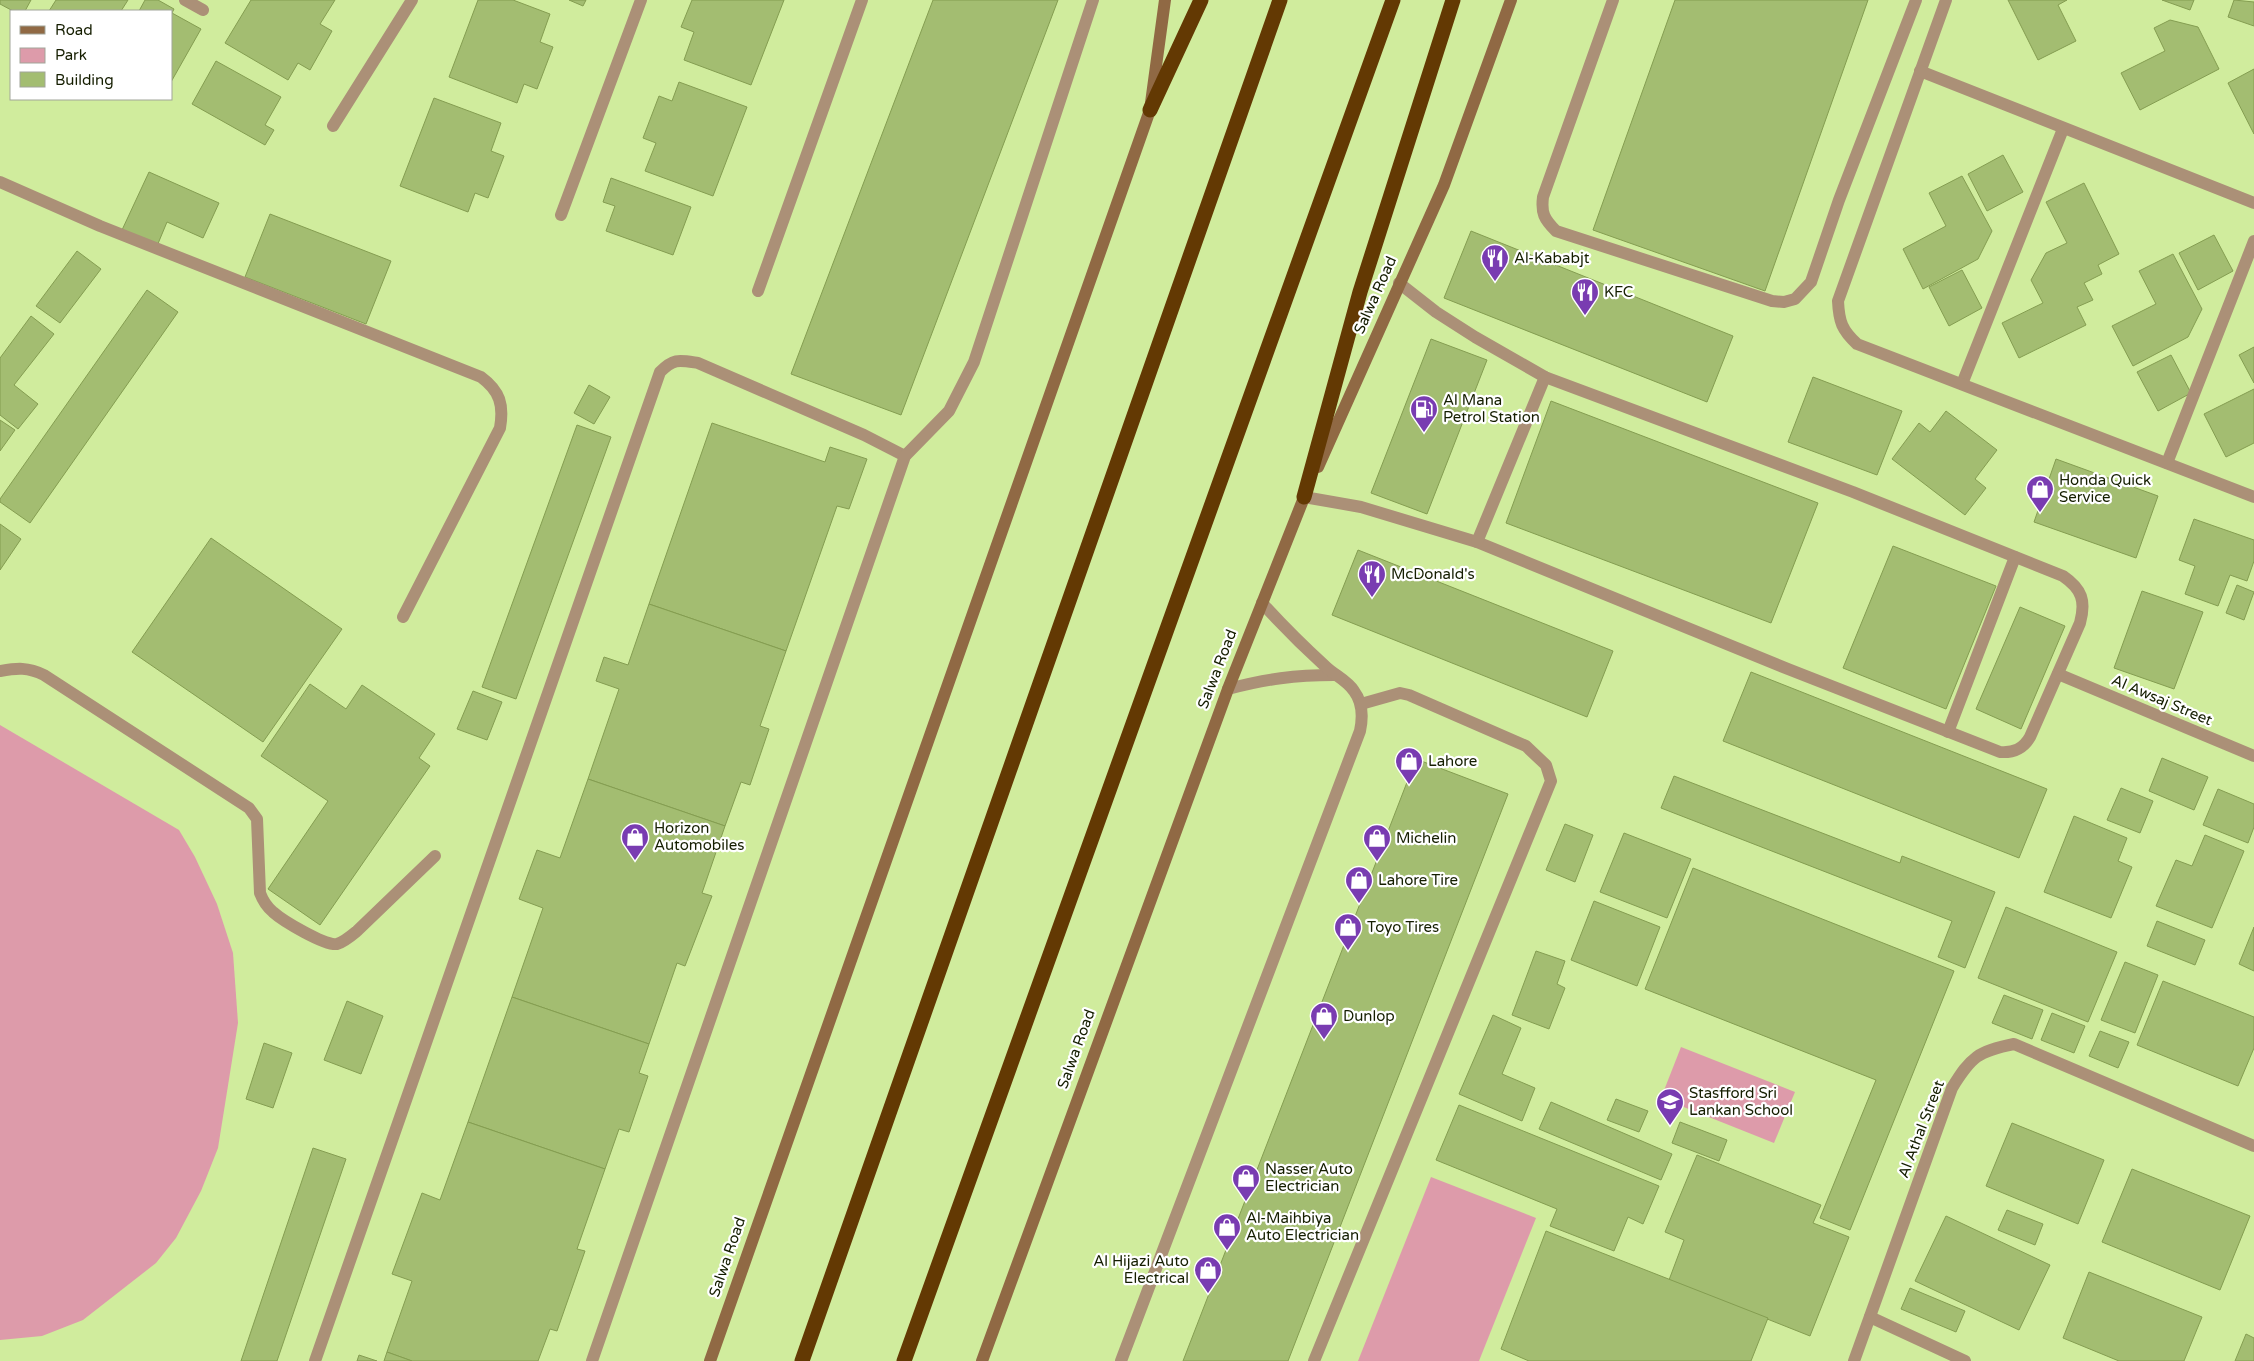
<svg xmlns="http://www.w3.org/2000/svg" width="2254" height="1361" font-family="'Varela Round',sans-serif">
<rect width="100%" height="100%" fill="#d0ec9d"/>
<g fill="#dd9baa">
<polygon points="0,725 179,830 195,857 217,904 233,953 238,1023 218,1148 201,1191 176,1238 156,1263 83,1320 42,1336 0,1340"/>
<polygon points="1681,1047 1795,1092 1774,1143 1661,1098"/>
<polygon points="1431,1177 1536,1218 1479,1361 1358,1361"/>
</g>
<g fill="#a3bd71" stroke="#849d51">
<polygon points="0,0 31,0 25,11 13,11 0,4"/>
<polygon points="56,0 128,0 121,11 49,11"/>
<polygon points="145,0 158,0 174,9 172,13 201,29 171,82 171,11 139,11"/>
<polygon points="251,0 335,0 320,24 332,31 310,70 298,63 288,80 225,43"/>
<polygon points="478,0 513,0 550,14 540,42 553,47 537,89 524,84 517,103 449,77"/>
<polygon points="569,0 586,0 583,6"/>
<polygon points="692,0 784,0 751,85 684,60 694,32 681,27"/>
<polygon points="933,0 1058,0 901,415 791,374"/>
<polygon points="1675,0 1868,0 1765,291 1593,230"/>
<polygon points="2008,0 2067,0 2058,5 2076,41 2038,60"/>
<polygon points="2162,0 2194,0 2190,10"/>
<polygon points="2234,0 2254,2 2254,26 2228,17"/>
<polygon points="2170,20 2198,27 2219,69 2140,110 2121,73 2165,51 2154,28"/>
<polygon points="216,61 281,97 265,125 274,130 265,145 192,104"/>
<polygon points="2254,69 2254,134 2228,83"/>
<polygon points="679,82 747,107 713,196 645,171 656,143 643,138 659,96 672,101"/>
<polygon points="434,98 501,123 491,151 504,156 488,198 475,193 468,212 400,186"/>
<polygon points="2003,155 2023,192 1987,211 1968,174"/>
<polygon points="149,172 219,203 203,238 167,222 157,246 122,230"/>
<polygon points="1962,176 1992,231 1978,259 1923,289 1903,249 1946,226 1929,193"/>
<polygon points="611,178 691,207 673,255 606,231 615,206 603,202"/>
<polygon points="2084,183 2119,254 2098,265 2102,274 2084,283 2093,300 2077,307 2086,325 2019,358 2002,323 2043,303 2031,280 2046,253 2067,243 2046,202"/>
<polygon points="270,214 391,261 366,324 245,277"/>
<polygon points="1471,231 1733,336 1707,402 1444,298"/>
<polygon points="2214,235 2233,271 2198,290 2179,253"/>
<polygon points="77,251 101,269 60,323 36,306"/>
<polygon points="2173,254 2202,309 2188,337 2133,366 2112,326 2156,304 2139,271"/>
<polygon points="1962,270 1982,308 1949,326 1929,287"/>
<polygon points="147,290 178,312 30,523 0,502 0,499"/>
<polygon points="31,316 54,334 14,385 38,404 18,429 0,415 0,358"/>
<polygon points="1431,339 1487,360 1427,514 1371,493"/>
<polygon points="2254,347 2254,383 2239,355"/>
<polygon points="2171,355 2191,393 2158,411 2137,372"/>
<polygon points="1813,377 1902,411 1877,475 1788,442"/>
<polygon points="589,385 610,397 594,424 574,413"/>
<polygon points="2254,389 2254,443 2226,457 2204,414"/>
<polygon points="1551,401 1818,503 1771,623 1506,523"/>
<polygon points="1946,411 1997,450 1975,479 1986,488 1965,515 1892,459 1919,423 1930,432"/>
<polygon points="0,420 15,430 0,451"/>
<polygon points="712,423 825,462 830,447 867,459 849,509 837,506 786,651 649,604"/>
<polygon points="577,425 611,437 516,699 482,687"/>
<polygon points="2056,459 2158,496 2136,558 2034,522"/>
<polygon points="2194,519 2254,540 2254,561 2247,581 2230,575 2218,606 2185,594 2195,566 2179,560"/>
<polygon points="0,524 21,539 0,570"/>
<polygon points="211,538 342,629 263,742 132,652"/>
<polygon points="1893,546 1996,586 1946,709 1843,668"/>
<polygon points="1358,550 1613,651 1587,717 1332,615"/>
<polygon points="2237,585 2254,592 2244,620 2226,613"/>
<polygon points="2142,591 2203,612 2174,689 2114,668"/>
<polygon points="649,604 786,651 760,726 769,729 750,785 741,782 725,826 588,779 619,689 596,681 604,657 628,665"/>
<polygon points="2020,607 2065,626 2021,729 1976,709"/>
<polygon points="1751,672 2047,789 2019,858 1723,741"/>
<polygon points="310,684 346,709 362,685 435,734 419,758 430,766 320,925 268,889 328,801 261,756"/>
<polygon points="473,691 502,702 487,740 457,729"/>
<polygon points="2162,758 2208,777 2194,810 2149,791"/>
<polygon points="1416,759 1508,794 1288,1361 1183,1361"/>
<polygon points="1674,776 1900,863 1902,856 1995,892 1965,968 1938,957 1952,921 1661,808"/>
<polygon points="588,779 725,826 702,893 712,896 685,966 677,963 649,1044 512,997 543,908 519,899 537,850 560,858"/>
<polygon points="2121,788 2153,801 2140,833 2107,820"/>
<polygon points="2218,789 2254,804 2254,827 2248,843 2203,825"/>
<polygon points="2074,816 2127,838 2118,861 2132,867 2111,918 2044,892"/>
<polygon points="1565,824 1593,835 1575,882 1546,870"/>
<polygon points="1624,833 1691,859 1667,918 1600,892"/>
<polygon points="2205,835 2244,851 2212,928 2156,906 2176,860 2192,866"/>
<polygon points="1693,868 1954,971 1850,1230 1820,1218 1876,1080 1645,989"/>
<polygon points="1594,901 1660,927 1637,986 1571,960"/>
<polygon points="2006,907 2117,952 2088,1022 1978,978"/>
<polygon points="2157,921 2205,940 2195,965 2147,946"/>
<polygon points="2254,927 2254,971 2239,964"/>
<polygon points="1536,951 1565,961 1557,984 1565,988 1549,1029 1512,1015"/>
<polygon points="2125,962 2158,975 2135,1033 2101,1020"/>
<polygon points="2163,981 2254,1017 2254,1048 2238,1086 2137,1045"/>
<polygon points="2004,995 2043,1010 2032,1039 1992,1023"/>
<polygon points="512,997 649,1044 639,1073 648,1076 629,1132 619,1129 605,1169 468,1122"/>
<polygon points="347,1001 383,1016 361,1074 324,1060"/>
<polygon points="2052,1013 2085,1026 2074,1053 2041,1040"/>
<polygon points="1493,1015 1521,1028 1502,1074 1535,1088 1522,1121 1459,1094"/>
<polygon points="2100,1031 2129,1042 2118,1068 2089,1056"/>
<polygon points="264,1043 292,1053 273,1108 246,1099"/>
<polygon points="1616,1099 1648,1111 1639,1132 1607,1120"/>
<polygon points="1551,1102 1672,1154 1661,1180 1539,1129"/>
<polygon points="1459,1105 1659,1186 1643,1224 1628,1217 1614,1251 1550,1226 1557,1209 1436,1160"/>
<polygon points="468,1122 605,1169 577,1249 585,1251 557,1331 550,1329 538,1361 412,1361 387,1352 412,1281 392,1274 422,1193 440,1200"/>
<polygon points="1680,1122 1727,1140 1719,1161 1672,1143"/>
<polygon points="2012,1123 2104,1160 2078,1224 1986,1186"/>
<polygon points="313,1148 346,1159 277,1361 241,1361"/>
<polygon points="1697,1155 1821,1205 1813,1223 1849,1237 1810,1336 1669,1280 1684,1240 1665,1232"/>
<polygon points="2132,1169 2250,1216 2220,1290 2102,1242"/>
<polygon points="2007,1210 2043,1224 2035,1245 1998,1230"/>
<polygon points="1946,1216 2050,1265 2019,1330 1915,1281"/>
<polygon points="1546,1231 1768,1318 1751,1361 1529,1361 1501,1349"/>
<polygon points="2089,1272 2202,1317 2184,1361 2119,1361 2063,1338"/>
<polygon points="1910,1288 1965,1311 1956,1332 1901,1309"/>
<polygon points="2246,1334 2254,1338 2254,1361 2235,1361"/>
<polygon points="387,1352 412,1361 384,1361"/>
<polygon points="359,1355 377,1361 357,1361"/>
</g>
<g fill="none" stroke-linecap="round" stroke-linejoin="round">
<g stroke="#ab9077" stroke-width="12">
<polyline points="185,0 203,10"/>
<path d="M1613,0L1543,197C1541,213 1544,219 1556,231L1772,301L1784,302L1795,299L1811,282L1839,200L1916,0"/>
<path d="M0,182L100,226L481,377C500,391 504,405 500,428L403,617"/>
<polyline points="758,291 862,0"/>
<polyline points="1962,384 2063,129"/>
<polyline points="2167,463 2254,241"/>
<path d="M1304,497L1361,507L1477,542L1788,669L2000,752C2014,753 2023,749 2030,737L2080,623C2086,601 2082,589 2063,576L1853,492L1545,377L1475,337L1436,312L1399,283"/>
<polyline points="1477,542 1545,377"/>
<path d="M0,671C17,668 28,667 44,675L249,808L257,819L260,893C263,901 267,907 273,912C283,921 325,946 337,944C344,942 351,936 357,931L435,856"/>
<path d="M1228,689C1266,679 1295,675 1334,675"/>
<polyline points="1948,732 2015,557"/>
<path d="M315,1361L660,372C674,358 679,360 698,363L864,435L905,456"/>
<polyline points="592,1361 905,456 949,411 974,362 1093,0"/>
<path d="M1121,1361L1360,731C1363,717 1363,703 1354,691C1347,680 1334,675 1325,666C1303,646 1282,625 1262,603"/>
<polyline points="1314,1361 1551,781 1546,765 1526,746 1409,695 1400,693 1361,704"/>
</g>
<g stroke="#ab9077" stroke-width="12">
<path d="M1946,0L1838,301C1839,322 1842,330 1857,344L2254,497"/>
<polyline points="1920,71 2254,203"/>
<polyline points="333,126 412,0"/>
<polyline points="561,215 641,0"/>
<polyline points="2058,674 2254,756"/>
<polyline points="1870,1317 1965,1361"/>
<path d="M1854,1361L1952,1088C1971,1057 1978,1051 2014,1044L2254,1146"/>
</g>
<g stroke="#906944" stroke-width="12">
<polyline points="1318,467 1444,185 1511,0"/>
<polyline points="710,1361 1150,110 1165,0"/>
<polyline points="982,1361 1228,689 1307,490"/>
</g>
<g stroke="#633903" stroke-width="15">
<polyline points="1150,110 1201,0"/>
<polyline points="1304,497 1360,292 1453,0"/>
<polyline points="802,1361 1280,0"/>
<polyline points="904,1361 1393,0"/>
</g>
</g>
<defs>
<g id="restaurant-pin" transform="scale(1.4375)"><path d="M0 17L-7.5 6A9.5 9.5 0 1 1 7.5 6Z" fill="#793cb1" stroke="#fff"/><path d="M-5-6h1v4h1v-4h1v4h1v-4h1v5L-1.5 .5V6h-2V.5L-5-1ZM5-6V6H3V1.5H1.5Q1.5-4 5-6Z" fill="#fff"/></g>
<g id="fuel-pin" transform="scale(1.4375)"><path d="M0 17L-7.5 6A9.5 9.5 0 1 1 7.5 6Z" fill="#793cb1" stroke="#fff"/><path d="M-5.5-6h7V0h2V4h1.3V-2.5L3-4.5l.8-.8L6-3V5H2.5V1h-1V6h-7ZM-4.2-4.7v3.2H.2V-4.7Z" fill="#fff"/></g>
<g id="shop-pin" transform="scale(1.4375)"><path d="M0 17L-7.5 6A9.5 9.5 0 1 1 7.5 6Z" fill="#793cb1" stroke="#fff"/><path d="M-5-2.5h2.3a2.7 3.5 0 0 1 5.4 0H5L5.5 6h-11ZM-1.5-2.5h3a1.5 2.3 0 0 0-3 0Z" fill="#fff"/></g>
<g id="school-pin" transform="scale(1.4375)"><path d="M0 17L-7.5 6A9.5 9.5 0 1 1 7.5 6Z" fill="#793cb1" stroke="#fff"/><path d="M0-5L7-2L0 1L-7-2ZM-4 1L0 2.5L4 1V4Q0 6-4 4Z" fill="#fff"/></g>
</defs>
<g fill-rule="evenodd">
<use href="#restaurant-pin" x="1495" y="258"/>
<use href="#restaurant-pin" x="1585" y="292"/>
<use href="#fuel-pin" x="1424" y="409"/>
<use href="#shop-pin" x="2040" y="489"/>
<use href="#restaurant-pin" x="1372" y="574"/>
<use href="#shop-pin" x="1409" y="761"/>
<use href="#shop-pin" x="635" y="837"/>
<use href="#shop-pin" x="1377" y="838"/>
<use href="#shop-pin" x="1359" y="880"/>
<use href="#shop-pin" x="1348" y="927"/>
<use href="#shop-pin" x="1324" y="1016"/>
<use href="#school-pin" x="1670" y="1102"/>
<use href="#shop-pin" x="1246" y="1178"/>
<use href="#shop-pin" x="1227" y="1227"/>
<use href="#shop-pin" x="1208" y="1270"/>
</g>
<g text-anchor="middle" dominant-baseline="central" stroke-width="4.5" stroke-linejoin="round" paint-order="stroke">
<g font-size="15" fill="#151e00" stroke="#fff" text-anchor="start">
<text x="1514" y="258">Al-Kababjt</text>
<text x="1604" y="292">KFC</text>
<text x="1443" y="400">Al Mana<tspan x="1443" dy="17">Petrol Station</tspan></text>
<text x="2059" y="480">Honda Quick<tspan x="2059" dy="17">Service</tspan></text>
<text x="1391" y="574">McDonald's</text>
<text x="1428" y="761">Lahore</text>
<text x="654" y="828">Horizon<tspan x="654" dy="17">Automobiles</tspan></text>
<text x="1396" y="838">Michelin</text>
<text x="1378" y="880">Lahore Tire</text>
<text x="1367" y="927">Toyo Tires</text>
<text x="1343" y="1016">Dunlop</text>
<text x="1689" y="1093">Stasfford Sri<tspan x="1689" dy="17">Lankan School</tspan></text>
<text x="1265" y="1169">Nasser Auto<tspan x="1265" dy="17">Electrician</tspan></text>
<text x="1246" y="1218">Al-Maihbiya<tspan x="1246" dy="17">Auto Electrician</tspan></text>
<text x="1189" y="1261" text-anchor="end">Al Hijazi Auto<tspan x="1189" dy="17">Electrical</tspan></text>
</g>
<g font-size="15" fill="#151e00" stroke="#fff">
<text transform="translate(1375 295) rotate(-66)">Salwa Road</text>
<text transform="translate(1217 669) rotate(-69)">Salwa Road</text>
<text transform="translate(2162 700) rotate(23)">Al Awsaj Street</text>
<text transform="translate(1076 1049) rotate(-70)">Salwa Road</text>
<text transform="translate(1921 1129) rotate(-69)">Al Athal Street</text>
<text transform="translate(727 1257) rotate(-71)">Salwa Road</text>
</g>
</g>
<rect x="10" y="10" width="162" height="90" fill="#ffffff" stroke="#a1a599"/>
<rect x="20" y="26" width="25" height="8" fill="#906944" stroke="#a1a599"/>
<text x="55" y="35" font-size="15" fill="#151e00">Road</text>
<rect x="20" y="48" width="25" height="15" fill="#dd9baa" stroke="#a1a599"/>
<text x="55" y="60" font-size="15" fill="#151e00">Park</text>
<rect x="20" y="72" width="25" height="15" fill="#a3bd71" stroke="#a1a599"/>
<text x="55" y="85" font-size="15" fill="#151e00">Building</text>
</svg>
